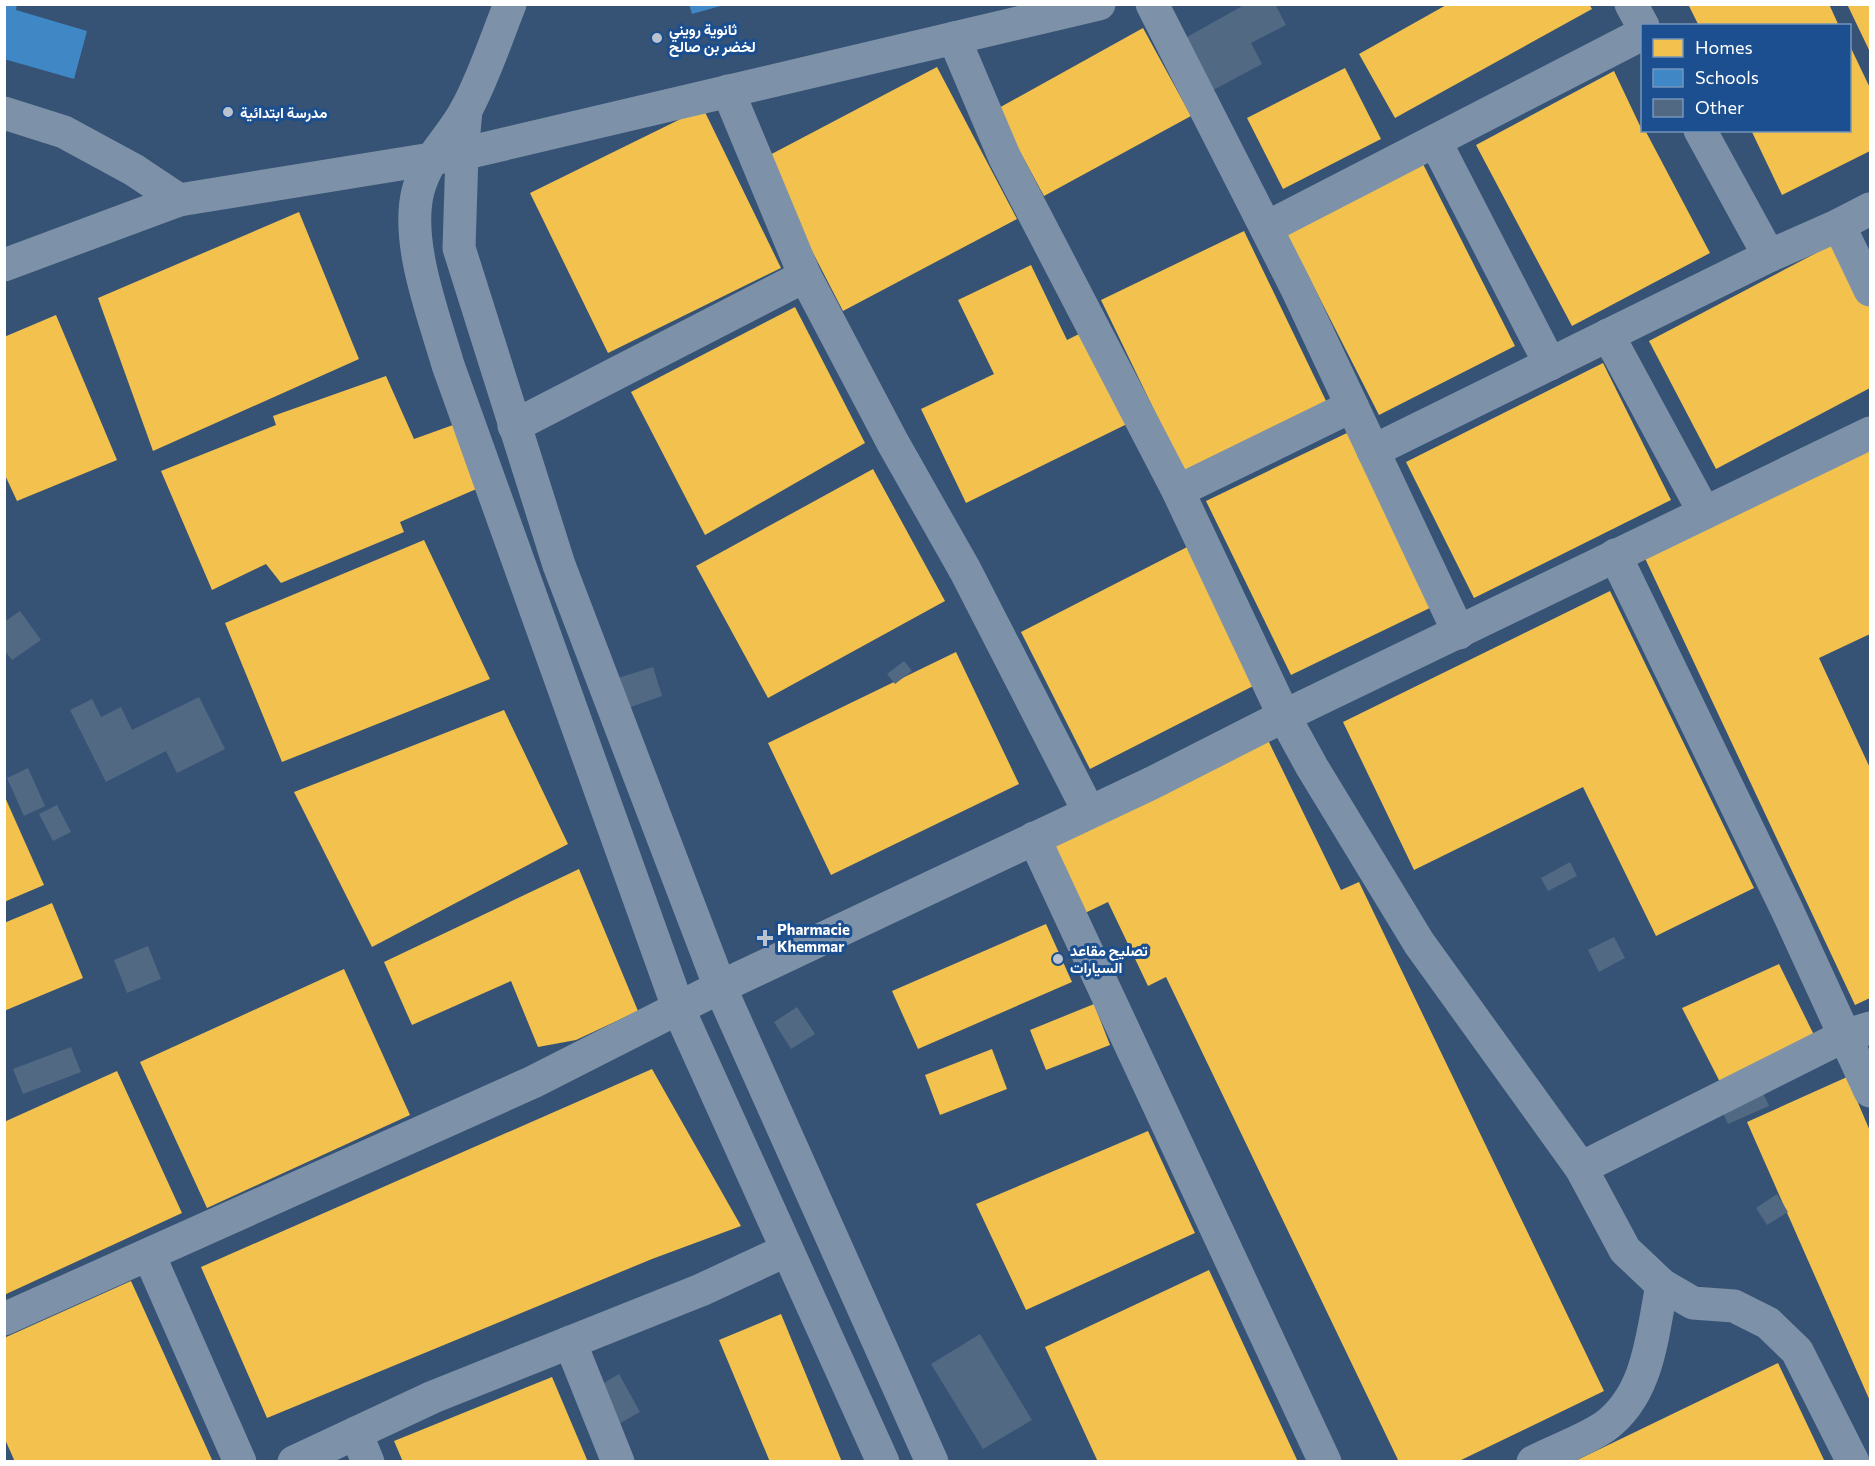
<svg xmlns="http://www.w3.org/2000/svg" width="1875" height="1466" font-family="Commissioner,Vazirmatn,sans-serif">
<rect width="100%" height="100%" fill="#365274"/>
<g fill="#f2c14e">
<polygon points="1448,4 1589,4 1592,9 1395,118 1359,54"/>
<polygon points="1688,4 1829,4 1839,26 1699,26"/>
<polygon points="1847,4 1870,4 1870,52"/>
<polygon points="1143,28 1191,116 1044,196 997,109"/>
<polygon points="1850,46 1870,88 1870,151 1782,195 1751,130 1850,130"/>
<polygon points="937,67 1017,219 843,311 764,158"/>
<polygon points="1345,68 1381,139 1283,189 1247,118"/>
<polygon points="1614,71 1642,130 1645,130 1710,253 1572,326 1476,145"/>
<polygon points="703,108 781,268 608,353 530,193"/>
<polygon points="1422,162 1515,346 1379,415 1286,232"/>
<polygon points="299,212 359,359 153,451 98,298"/>
<polygon points="1244,231 1328,405 1185,474 1101,300"/>
<polygon points="1837,242 1870,305 1870,388 1716,469 1649,341"/>
<polygon points="1031,265 1067,340 1083,332 1127,424 966,503 921,409 994,374 958,300"/>
<polygon points="795,307 865,443 705,535 631,392"/>
<polygon points="56,315 117,460 17,501 4,473 4,337"/>
<polygon points="1603,363 1671,500 1474,598 1406,462"/>
<polygon points="386,376 414,439 453,425 481,487 400,522 404,532 281,583 266,564 212,590 161,471 276,425 273,416"/>
<polygon points="1349,432 1434,606 1291,675 1206,501"/>
<polygon points="1870,447 1870,634 1819,658 1870,768 1870,998 1855,1005 1643,554"/>
<polygon points="873,469 945,601 768,698 696,566"/>
<polygon points="424,540 490,679 282,762 225,623"/>
<polygon points="1193,544 1263,681 1090,769 1021,632"/>
<polygon points="1610,591 1754,888 1656,936 1583,787 1414,870 1343,722"/>
<polygon points="956,652 1019,784 831,875 768,743"/>
<polygon points="504,710 568,844 372,947 294,792"/>
<polygon points="1265,734 1341,890 1359,882 1604,1391 1457,1462 1399,1462 1166,977 1148,986 1108,902 1085,913 1049,839"/>
<polygon points="4,795 44,885 4,902"/>
<polygon points="579,869 638,1011 576,1040 538,1047 511,981 412,1025 384,962"/>
<polygon points="52,903 83,978 4,1011 4,923"/>
<polygon points="1046,924 1072,982 918,1049 892,991"/>
<polygon points="1779,964 1815,1037 1722,1086 1682,1008"/>
<polygon points="344,969 410,1115 207,1208 140,1062"/>
<polygon points="1094,1004 1110,1045 1046,1070 1030,1030"/>
<polygon points="992,1049 1007,1089 940,1115 925,1075"/>
<polygon points="652,1069 741,1226 652,1259 267,1418 201,1267"/>
<polygon points="117,1071 182,1213 4,1295 4,1122"/>
<polygon points="1847,1077 1870,1131 1870,1401 1747,1122"/>
<polygon points="1148,1131 1195,1233 1026,1310 976,1204"/>
<polygon points="1209,1270 1298,1462 1098,1462 1045,1347"/>
<polygon points="131,1281 213,1462 15,1462 4,1437 4,1338"/>
<polygon points="781,1314 842,1462 770,1462 719,1340"/>
<polygon points="1778,1363 1825,1462 1573,1462"/>
<polygon points="552,1377 588,1462 403,1462 394,1441"/>
</g>
<g fill="#3f88c5">
<polygon points="4,4 17,4 16,10 87,31 74,79 4,59"/>
<polygon points="689,4 724,4 724,5 692,14"/>
</g>
<g fill="#526984">
<polygon points="1246,4 1275,4 1286,25 1251,43 1262,64 1204,95 1176,43"/>
<polygon points="20,611 41,640 12,660 4,650 4,622"/>
<polygon points="904,661 912,671 895,684 887,674"/>
<polygon points="653,667 662,696 628,708 618,678"/>
<polygon points="199,697 225,749 177,773 166,751 106,782 70,710 92,699 101,717 121,707 132,730"/>
<polygon points="28,768 45,806 24,816 7,778"/>
<polygon points="57,805 71,832 53,841 39,814"/>
<polygon points="1570,862 1577,876 1548,891 1541,878"/>
<polygon points="1614,937 1625,958 1599,972 1588,950"/>
<polygon points="148,946 161,979 127,993 114,960"/>
<polygon points="797,1007 815,1034 791,1049 774,1022"/>
<polygon points="71,1047 81,1072 23,1094 13,1069"/>
<polygon points="1760,1086 1769,1106 1728,1124 1719,1105"/>
<polygon points="1777,1194 1788,1212 1767,1225 1756,1208"/>
<polygon points="980,1334 1032,1420 983,1449 931,1364"/>
<polygon points="619,1374 640,1412 615,1426 594,1389"/>
</g>
<g fill="none" stroke-linecap="round" stroke-linejoin="round">
<g stroke="#7d92a8" stroke-width="33">
<path d="M510,4C496,39 484,77 466,110C450,140 427,156 418,191C405,243 434,316 448,365L679,1010L883,1462"/>
<polyline points="1152,4 1296,287 1459,633"/>
<polyline points="1631,4 1643,26"/>
<polyline points="954,38 1005,158 1178,491 1284,716 1312,767 1419,943 1581,1168 1625,1250 1662,1285 1693,1303 1734,1306 1768,1323 1797,1351 1853,1462"/>
<polyline points="728,91 805,276 893,443 965,570 1089,812"/>
<polyline points="466,110 462,154 459,248 559,565 720,987 932,1462"/>
<polyline points="4,113 64,132 134,170 179,200"/>
<polyline points="1700,130 1769,256 1839,225 1870,290"/>
<polyline points="1435,141 1550,364"/>
<polyline points="1839,225 1870,209"/>
<polyline points="1266,228 1642,34"/>
<polyline points="4,265 179,200 462,154 1099,4"/>
<polyline points="1608,335 1704,512"/>
<polyline points="514,426 805,276"/>
<polyline points="1373,451 1769,256"/>
<polyline points="1178,491 1352,406"/>
<polyline points="1615,555 1787,910 1870,1091"/>
<polyline points="1034,838 1325,1462"/>
<polyline points="1581,1168 1844,1036 1870,1028"/>
<polyline points="149,1255 240,1462"/>
<polyline points="4,1319 533,1082 720,987 1152,783 1284,716 1870,433"/>
<polyline points="570,1342 618,1462"/>
<polyline points="356,1433 368,1462"/>
<polyline points="294,1462 433,1397 701,1290 787,1250"/>
<path d="M1533,1462C1556,1450 1583,1441 1604,1427C1649,1395 1652,1335 1662,1285"/>
</g>
</g>
<g fill="#b9c2ce" stroke="#1b4f8f" stroke-width="2">
<circle cx="657" cy="38" r="6"/>
<circle cx="228" cy="112" r="6"/>
<path d="M762 929h6v6h6v6h-6v6h-6v-6h-6v-6h6z"/>
<circle cx="1058" cy="959" r="6"/>
</g>
<g text-anchor="middle" dominant-baseline="central" stroke-width="6" stroke-linejoin="round" paint-order="stroke">
<g font-size="15" font-weight="bold" fill="#fff" stroke="#1b4f8f" text-anchor="start">
<text x="669" y="29">ثانوية رويني<tspan x="669" dy="17">لخضر بن صالح</tspan></text>
<text x="240" y="112">مدرسة ابتدائية</text>
<text x="777" y="929">Pharmacie<tspan x="777" dy="17">Khemmar</tspan></text>
<text x="1070" y="950">تصليح مقاعد<tspan x="1070" dy="17">السيارات</tspan></text>
</g>
</g>
<rect width="1875" height="1466" fill="none" stroke="#ffffff" stroke-width="12"/>
<rect x="1641" y="24" width="210" height="108" fill="#1b4f8f" stroke="#7695bc" stroke-width="1.5"/>
<rect x="1653" y="39" width="30" height="18" fill="#f2c14e" stroke="#7695bc" stroke-width="1.5"/>
<text x="1695" y="54" font-size="18" fill="#ffffff">Homes</text>
<rect x="1653" y="69" width="30" height="18" fill="#3f88c5" stroke="#7695bc" stroke-width="1.5"/>
<text x="1695" y="84" font-size="18" fill="#ffffff">Schools</text>
<rect x="1653" y="99" width="30" height="18" fill="#526984" stroke="#7695bc" stroke-width="1.5"/>
<text x="1695" y="114" font-size="18" fill="#ffffff">Other</text>
</svg>
